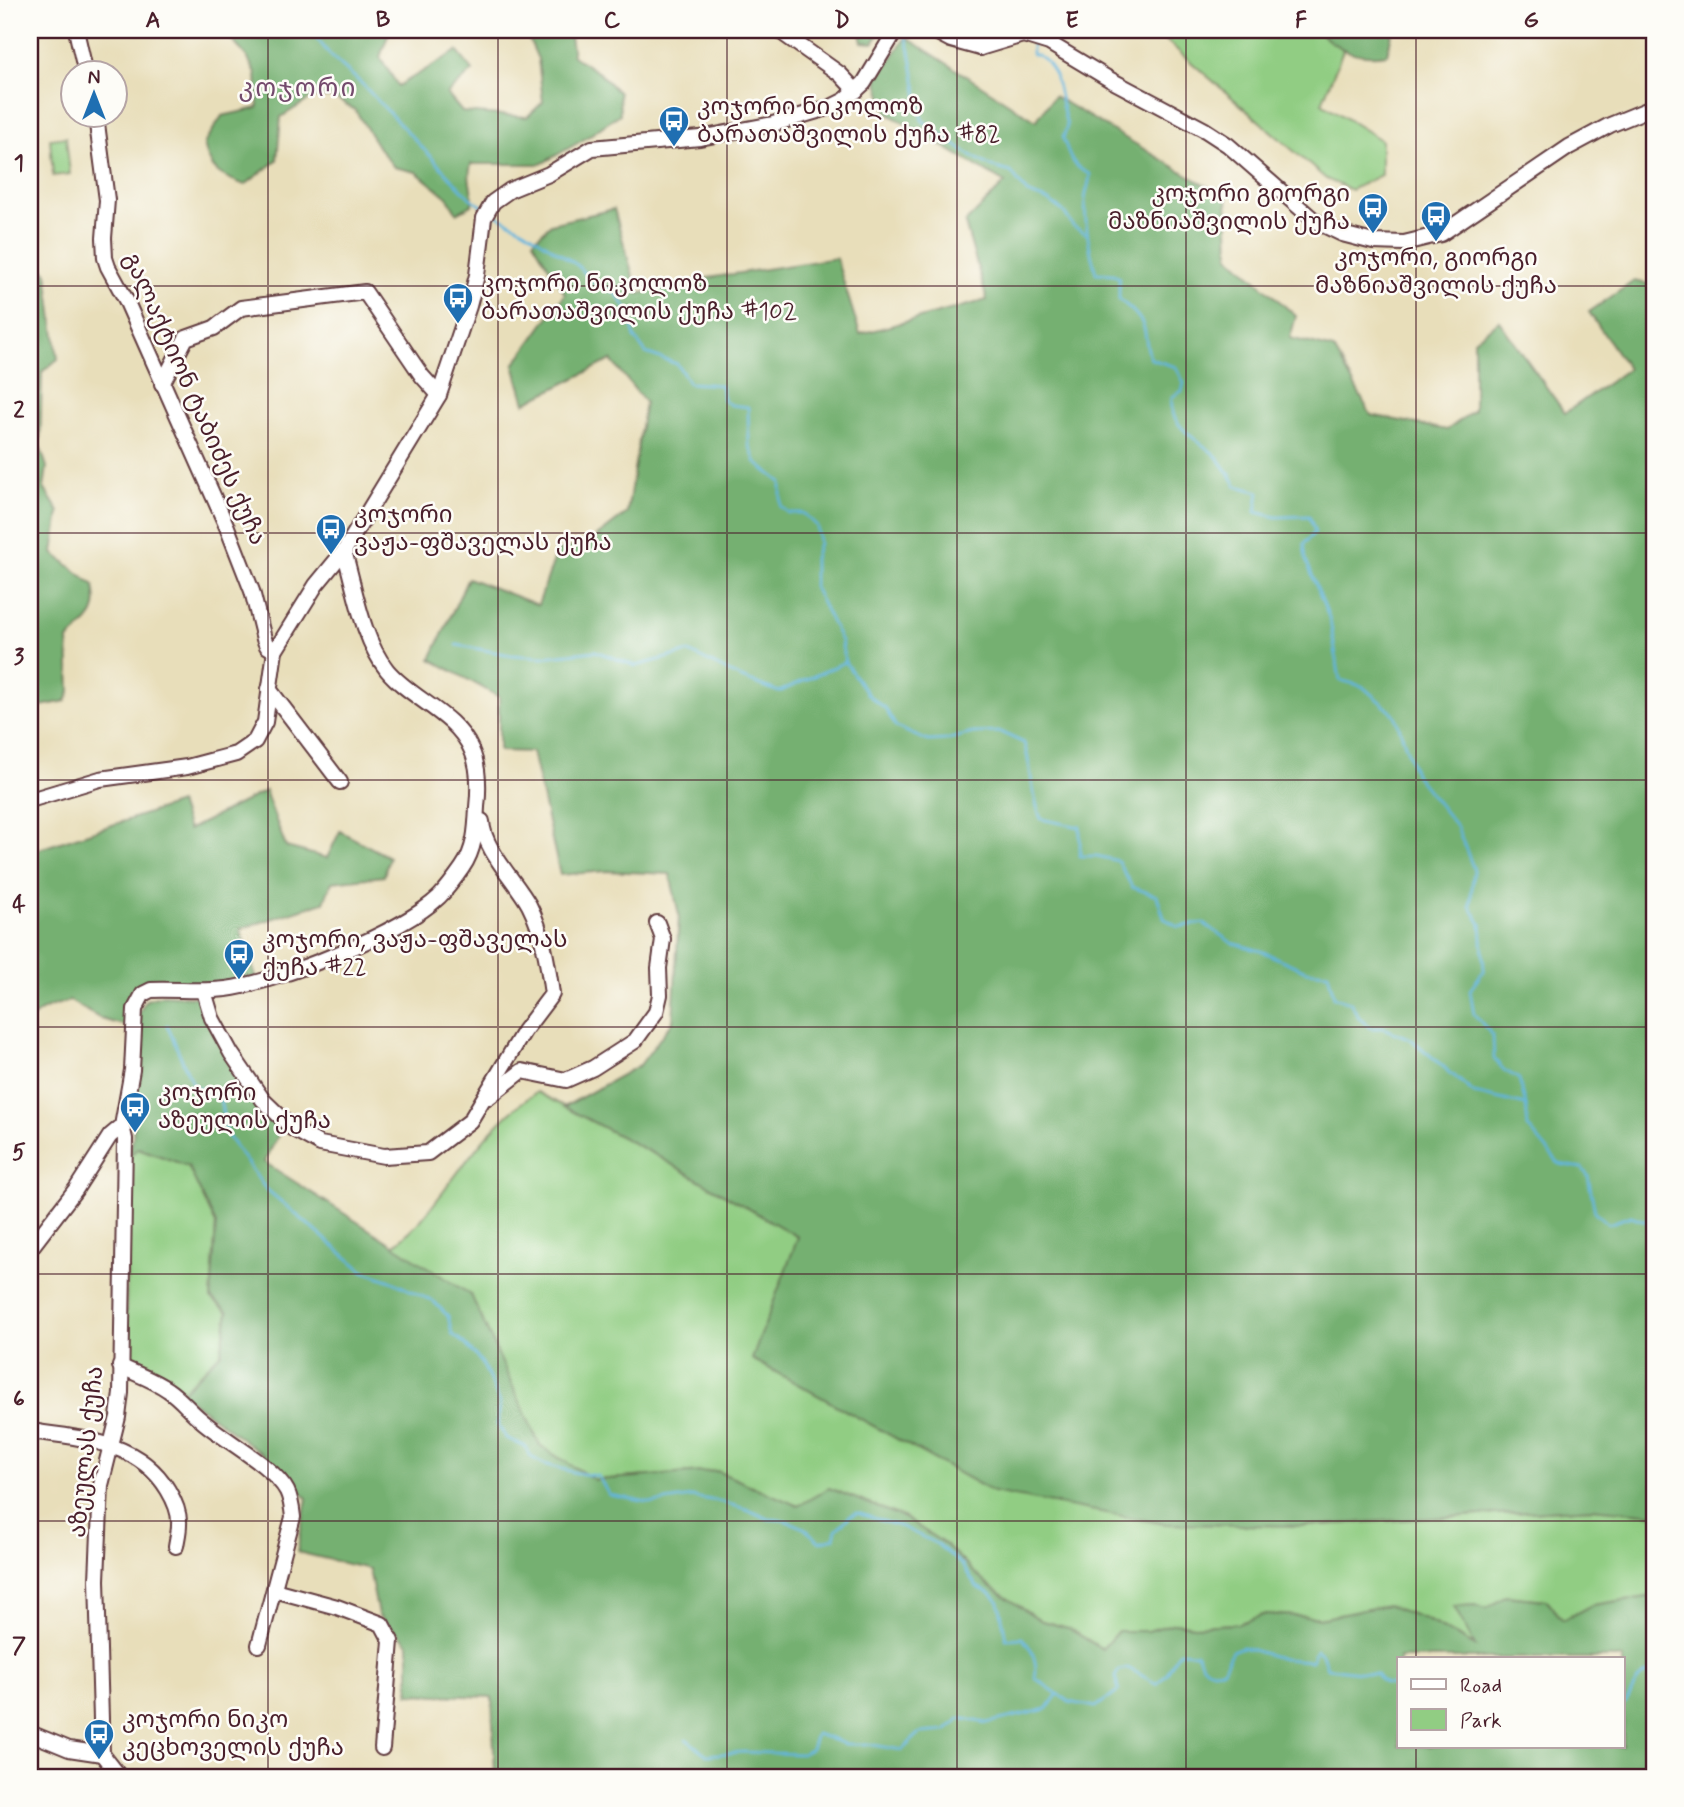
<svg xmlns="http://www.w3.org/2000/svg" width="1684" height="1807" font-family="Mynerve,'Noto Sans Georgian',sans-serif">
<rect width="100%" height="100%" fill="#fdfcf7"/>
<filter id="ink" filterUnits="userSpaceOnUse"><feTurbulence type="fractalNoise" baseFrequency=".0143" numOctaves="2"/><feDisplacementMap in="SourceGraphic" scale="14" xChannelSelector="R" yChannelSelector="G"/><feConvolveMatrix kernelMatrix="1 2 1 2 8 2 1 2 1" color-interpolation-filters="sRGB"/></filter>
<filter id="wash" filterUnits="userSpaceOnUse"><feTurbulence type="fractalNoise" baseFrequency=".00686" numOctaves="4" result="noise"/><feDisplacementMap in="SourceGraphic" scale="28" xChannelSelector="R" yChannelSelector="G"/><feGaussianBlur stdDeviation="1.57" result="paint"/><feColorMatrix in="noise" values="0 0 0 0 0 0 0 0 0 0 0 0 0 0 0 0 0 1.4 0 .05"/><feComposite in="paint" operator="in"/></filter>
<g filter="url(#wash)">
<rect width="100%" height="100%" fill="#e8deba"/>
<g fill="#91cd83" stroke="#6e7657" stroke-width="2">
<polygon points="1154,30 1316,30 1343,50 1322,103 1381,140 1381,175 1351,190 1326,179"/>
<polygon points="66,137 70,174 53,176 50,139"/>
<path d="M537,1092L652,1153L1303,1526L1592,1508L1654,1514V1596L1592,1605L1563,1621L1546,1600L1506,1596L1487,1609L1455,1607L1476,1646L1425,1619L1347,1614L1324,1618L1266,1614L1237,1624L1194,1626L1175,1623L1148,1631H1118L1103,1649L1068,1628L1042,1621L1016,1604L985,1583L946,1545L905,1518L829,1488L798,1506L717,1471L595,1480L540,1446L513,1388L393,1246C402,1238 413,1229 421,1220C459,1175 486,1124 537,1092Z"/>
<polygon points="138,1148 188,1166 216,1224 211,1298 228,1312 221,1353 181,1393 125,1362 129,1156"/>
</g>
<g fill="#74b071" stroke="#5f684e" stroke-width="2" fill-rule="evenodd">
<path d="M223,30H390L380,57L398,86L457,51L473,71L447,94L462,112L527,117L543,102L538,59L525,30H569L573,56L599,73L619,93L620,114L583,140L541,164H471C466,185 474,186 472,205L457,213L447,197L416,172L394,167L379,148L355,110L333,97L312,98L281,117L277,160L245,185C220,176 210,172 204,144L222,116L258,108L256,74L247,57Z"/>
<polygon points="859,30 882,30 873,43 862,42"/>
<path d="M1316,30H1393L1387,54C1356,59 1339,50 1316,30Z"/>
<polygon points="906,37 1036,121 1054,96 1227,198 1229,256 1296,316 1290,338 1334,349 1371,415 1447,430 1474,410 1474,340 1499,321 1565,413 1628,369 1589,312 1634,281 1654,285 1654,1514 1592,1508 1303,1526 1165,1524 993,1492 752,1359 798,1237 652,1153 564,1107 640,1065 673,1021 679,915 670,874 606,871 560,875 532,752 499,751 499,697 431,659 468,578 538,605 557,551 588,543 627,513 645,402 611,360 525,403 514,365 565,294 533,241 551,224 614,209 638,294 702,279 836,258 860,334 987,300 965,223 1005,183 887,113 877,79"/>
<path d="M30,246L47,273L58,359L42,372L40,446L47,467L44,488L59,512L53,553L94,585C100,616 90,619 68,640L70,692L66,701L41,706L30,698Z"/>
<path d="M265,791L286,847L327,858L340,831L389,857L384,876L332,882L324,902L240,929L256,977L189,986L146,981C125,994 128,1003 126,1026L101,1019L70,1001C56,1004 38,1009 30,1021V852L179,803L188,830Z"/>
<path d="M163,995L196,997L239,1075L283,1127L264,1162L471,1295L540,1446L595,1480L717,1471L798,1506L829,1488L905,1518L946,1545L985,1583L1016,1604L1042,1621L1068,1628L1102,1649L1118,1631H1148L1175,1623L1194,1626L1237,1624L1266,1614L1324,1618L1387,1605L1425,1619L1475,1646L1454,1606L1476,1605L1486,1609L1506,1596L1546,1600L1563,1620L1592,1605L1654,1596V1777H495L492,1697L409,1694V1644L378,1615L369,1569L297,1552L307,1498L265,1456L181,1393L221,1353L228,1312L211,1298L216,1224L188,1166L138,1148L129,1156L133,1138L139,1013L146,1000ZM1399,1658H1623V1746H1399Z"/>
</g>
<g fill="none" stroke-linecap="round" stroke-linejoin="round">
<g stroke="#62b5de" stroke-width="2.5">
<polyline points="310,30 331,56 362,84 470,198 484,207"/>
<polyline points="904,30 910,51 922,120 965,152 992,167 1011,172 1027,193 1049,201 1064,212 1073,226 1087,234"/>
<path d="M1032,43V54L1039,56L1047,62L1055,75L1067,126L1063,138C1069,154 1072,168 1090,174C1090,183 1085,192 1085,201C1085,226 1089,249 1096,273L1114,274L1119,278V299C1128,307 1138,314 1143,325C1147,335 1145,346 1151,359L1176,367L1184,383L1182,391L1172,397C1168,427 1196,438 1214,454C1223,462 1230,476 1237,486L1259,492L1256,512L1276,517L1309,516L1315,532L1304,544L1306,560L1330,620L1340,680L1362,686L1395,715L1416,776L1457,827L1474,870L1470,906L1481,924L1484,970L1470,990L1474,1014L1493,1036L1494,1059L1504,1070L1519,1079L1526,1105L1528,1127L1559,1164L1582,1168L1588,1176L1595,1212L1608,1224L1631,1216L1654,1224"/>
<path d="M493,213L525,230L577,265L594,283L616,293L628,311L635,338L646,353L677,364L689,383L721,385L723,400L731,405L748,407L749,444L756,463L781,482V507L789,513H803L817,526L819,543L814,558V587L841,641L845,662L868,695L885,708L896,727L928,741L945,740L973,733L1000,732L1024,743C1032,768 1031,794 1041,819L1080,827V856H1097L1118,861L1132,887L1157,896L1164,918L1178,927L1203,923L1232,943L1261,951L1306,971L1328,973L1334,997L1350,1002L1360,1019L1371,1028H1383L1411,1039L1474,1093L1526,1105"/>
<polyline points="457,645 511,655 542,657 595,651 636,666 689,652 739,677 779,692 845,662"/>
<path d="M167,1025L193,1085L220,1099L227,1135L265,1188L363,1271L391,1281L434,1302L448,1316L452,1334L465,1344L482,1363L500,1402L498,1425L506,1438L526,1447L531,1457L544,1464L577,1473L598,1476L609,1495L653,1503L692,1497L718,1501L746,1509L769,1519L784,1520L804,1528L820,1542L834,1538L836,1530L850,1516L857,1513L902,1527L937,1544L962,1565L977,1587L990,1593L999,1602L1006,1639L1022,1638C1033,1649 1038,1664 1035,1678L1069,1702L1096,1707L1119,1690L1115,1677L1119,1670L1128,1668L1157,1684L1167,1673L1179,1652L1197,1653L1202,1665L1212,1671L1223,1670L1232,1651L1242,1647L1283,1659L1311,1661L1316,1650L1322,1654L1327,1668L1376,1674C1383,1684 1387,1686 1399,1685"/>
<path d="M1623,1704L1626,1703C1634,1689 1637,1672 1654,1672"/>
<polyline points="686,1739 707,1755 743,1752 802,1754 811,1749 816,1734 845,1744 867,1744 902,1750 920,1733 946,1731 960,1718 987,1723 1047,1709 1057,1695"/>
</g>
</g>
</g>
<g filter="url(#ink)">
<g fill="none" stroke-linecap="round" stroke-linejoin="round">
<g stroke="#623c40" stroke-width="18">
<g id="minor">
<polyline points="76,30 86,74"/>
<polyline points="778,30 840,74 856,91"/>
<polyline points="932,30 951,40 980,48 1023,35 1049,43 1109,79 1205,130 1228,145 1315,221 1342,234 1373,242 1404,243 1441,234 1569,147 1610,125 1654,107"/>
<polyline points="977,30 980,48"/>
<polyline points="96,116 107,200 104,238 105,258 108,267 126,300 227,527 252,591 264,639 267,646 275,651"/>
<polyline points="162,384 186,338 214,328 241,308 365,292 422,376 439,395"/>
<polyline points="269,689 340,782"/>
<polyline points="30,800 100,779 187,767 236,754 255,741 265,722 275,651 316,585 344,551 439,395 469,306 477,275 484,218 493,202 510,190 549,174 592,148 700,138 773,124 831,107 845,100 864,83 896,30"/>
<path d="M204,991L212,1018L231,1053L263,1100L293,1129L320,1144L384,1156L428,1153L470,1121L524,1031L552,994C548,965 543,932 529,905C515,880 483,849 482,821"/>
<polyline points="489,1097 522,1071 566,1080 593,1068 635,1041 656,1012 660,995 659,968 663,939 657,923"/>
<path d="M30,1249L76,1189L110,1136L122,1126L132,1070L135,1009L143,994L151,990C176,989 201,992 226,989C278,982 401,933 439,897C447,889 455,878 462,868C475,850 476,829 477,807C479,789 479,766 471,749C456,714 411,699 387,670C362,639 355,588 344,551"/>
<path d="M120,1366C136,1374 154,1380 168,1390C180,1398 189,1410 200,1419C223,1440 274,1466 287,1491C291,1499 292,1508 293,1517L259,1645"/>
<path d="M30,1431C81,1438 139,1441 168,1490C174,1500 180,1513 179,1525C179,1532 177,1539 176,1546"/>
<polyline points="274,1590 337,1607 382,1624 391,1641 382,1748"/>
<polyline points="30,1733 69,1749 102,1754"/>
<polyline points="120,1777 102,1754 97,1580 101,1485 118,1417 121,1393 125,1139 122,1126"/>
</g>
</g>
<use href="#minor" stroke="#fff" stroke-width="14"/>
</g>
</g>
<path fill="none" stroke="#4a1f2b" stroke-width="2" stroke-opacity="0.55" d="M268,30V1777M498,30V1777M727,30V1777M957,30V1777M1186,30V1777M1416,30V1658M30,286H1654M30,533H1654M30,780H1654M30,1027H1654M30,1274H1654M30,1521H1654M1416,1746V1777"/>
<defs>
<g id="bus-pin" transform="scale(1.575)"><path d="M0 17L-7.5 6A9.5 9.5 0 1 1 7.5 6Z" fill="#1f6fb2" stroke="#fdfcf7"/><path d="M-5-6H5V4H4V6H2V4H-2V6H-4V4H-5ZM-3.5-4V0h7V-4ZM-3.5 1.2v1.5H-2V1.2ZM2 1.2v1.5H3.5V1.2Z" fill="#fff"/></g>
</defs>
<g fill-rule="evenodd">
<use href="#bus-pin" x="674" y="121"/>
<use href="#bus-pin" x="1373" y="208"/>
<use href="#bus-pin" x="1436" y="216"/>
<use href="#bus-pin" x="458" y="298"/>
<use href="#bus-pin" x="331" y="529"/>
<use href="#bus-pin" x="239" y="954"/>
<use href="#bus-pin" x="135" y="1107"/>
<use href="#bus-pin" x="99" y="1734"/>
</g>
<g text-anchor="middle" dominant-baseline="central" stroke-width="5" stroke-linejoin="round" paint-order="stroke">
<g font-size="24" fill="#4a1f2b" stroke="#fdfcf7" text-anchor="start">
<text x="697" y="107">კოჯორი ნიკოლოზ<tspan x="697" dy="28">ბარათაშვილის ქუჩა #82</tspan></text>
<text x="1350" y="194" text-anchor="end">კოჯორი გიორგი<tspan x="1350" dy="28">მაზნიაშვილის ქუჩა</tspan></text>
<text x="1436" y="258" text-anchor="middle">კოჯორი, გიორგი<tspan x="1436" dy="28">მაზნიაშვილის ქუჩა</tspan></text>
<text x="481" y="284">კოჯორი ნიკოლოზ<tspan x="481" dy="28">ბარათაშვილის ქუჩა #102</tspan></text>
<text x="354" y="515">კოჯორი<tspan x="354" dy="28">ვაჟა-ფშაველას ქუჩა</tspan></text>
<text x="262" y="940">კოჯორი, ვაჟა-ფშაველას<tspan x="262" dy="28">ქუჩა #22</tspan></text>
<text x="158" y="1093">კოჯორი<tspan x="158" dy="28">აზეულის ქუჩა</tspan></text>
<text x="122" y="1720">კოჯორი ნიკო<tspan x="122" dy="28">კეცხოველის ქუჩა</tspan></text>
</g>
<g font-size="24" fill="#4a1f2b" stroke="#fdfcf7">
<text transform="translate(194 399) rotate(66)">გალაქტიონ ტაბიძეს ქუჩა</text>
<text transform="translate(87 1452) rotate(-84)">აზეულას ქუჩა</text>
</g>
<g font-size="26" letter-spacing="2" fill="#744b6d" stroke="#fdfcf7">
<text x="298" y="89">კოჯორი</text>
</g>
</g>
<rect width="1684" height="1807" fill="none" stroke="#fdfcf7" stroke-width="77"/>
<rect x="1397" y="1657" width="228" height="91" fill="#fdfcf7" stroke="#b5a4a5" stroke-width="2"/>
<rect x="1411" y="1679" width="35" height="10" fill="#ffffff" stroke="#b5a4a5" stroke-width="2"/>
<text x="1460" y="1692" font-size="21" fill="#4a1f2b">Road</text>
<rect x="1411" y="1709" width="35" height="21" fill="#91cd83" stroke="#b5a4a5" stroke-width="2"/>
<text x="1460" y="1727" font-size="21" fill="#4a1f2b">Park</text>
<g transform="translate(94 94)"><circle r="33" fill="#fdfcf7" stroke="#b5a4a5" stroke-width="2"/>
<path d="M0-5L12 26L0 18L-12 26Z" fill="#1f6fb2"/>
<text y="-10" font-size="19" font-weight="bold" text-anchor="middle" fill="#4a1f2b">N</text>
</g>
<rect x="38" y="38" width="1608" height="1731" fill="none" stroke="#4a1f2b" stroke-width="2.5"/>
<g font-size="23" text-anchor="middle" font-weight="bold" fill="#4a1f2b">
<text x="153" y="27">A</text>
<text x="383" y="27">B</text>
<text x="612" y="27">C</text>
<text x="842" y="27">D</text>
<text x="1072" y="27">E</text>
<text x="1301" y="27">F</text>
<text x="1531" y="27">G</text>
<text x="19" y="170">1</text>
<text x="19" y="417">2</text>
<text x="19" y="664">3</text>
<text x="19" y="911">4</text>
<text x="19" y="1159">5</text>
<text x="19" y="1406">6</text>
<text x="19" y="1653">7</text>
</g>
</svg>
